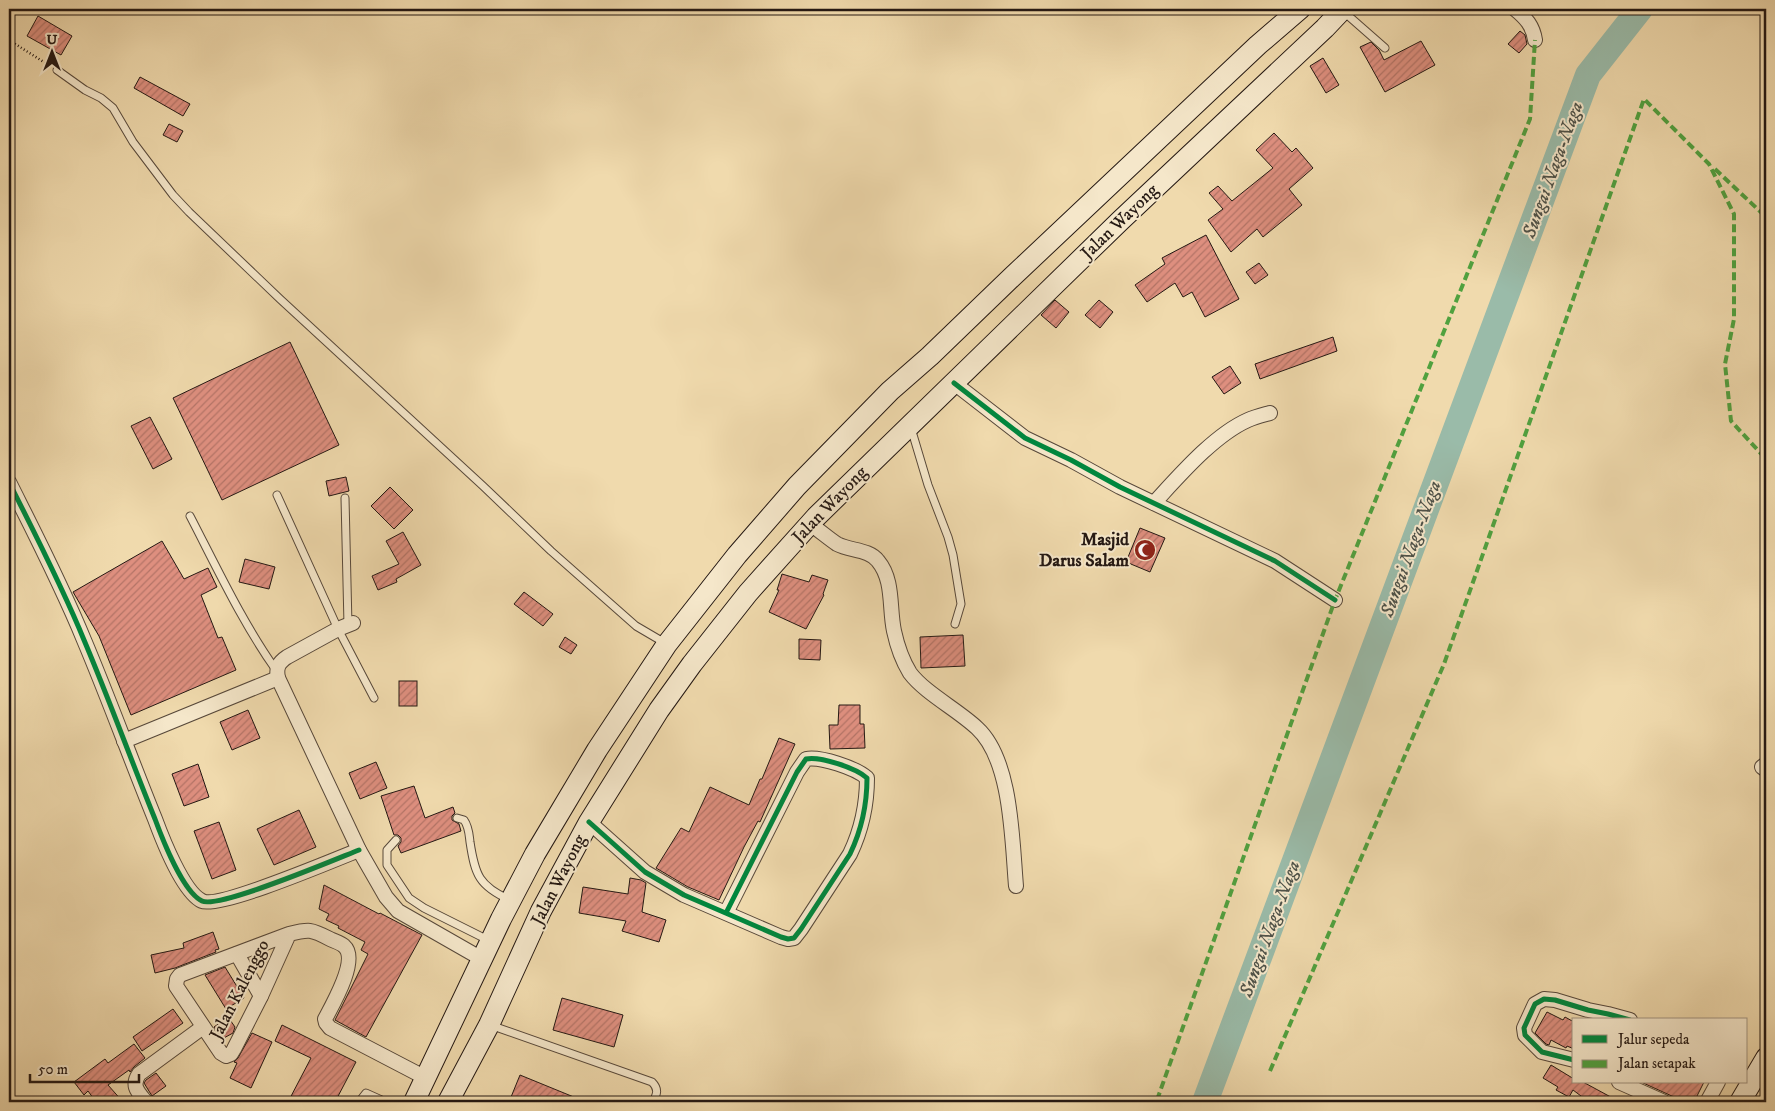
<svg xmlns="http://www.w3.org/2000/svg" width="1775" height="1111" font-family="'IM FELL DW Pica',serif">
<defs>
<pattern id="building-hatch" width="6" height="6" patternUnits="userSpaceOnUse" patternTransform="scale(1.25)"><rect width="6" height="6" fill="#de8f7f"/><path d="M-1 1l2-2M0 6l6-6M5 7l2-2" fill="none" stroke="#b47467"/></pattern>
</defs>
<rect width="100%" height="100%" fill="#f0daad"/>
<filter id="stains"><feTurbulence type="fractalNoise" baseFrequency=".004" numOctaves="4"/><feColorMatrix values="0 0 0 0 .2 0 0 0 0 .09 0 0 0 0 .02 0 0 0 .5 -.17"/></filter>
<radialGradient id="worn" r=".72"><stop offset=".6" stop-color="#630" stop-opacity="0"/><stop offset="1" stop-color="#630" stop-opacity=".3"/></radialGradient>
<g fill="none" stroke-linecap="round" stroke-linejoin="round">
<polyline stroke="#9abba9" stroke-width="26" points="1205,1102 1588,75 1640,9"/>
</g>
<g fill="url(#building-hatch)" stroke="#241813">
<polygon points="38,16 72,36 61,55 27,36"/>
<polygon points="1520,31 1525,35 1527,44 1519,53 1508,44"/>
<polygon points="1421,41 1435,65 1385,92 1360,47 1371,42 1379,50 1384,60"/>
<polygon points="1323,58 1339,85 1326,93 1310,66"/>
<polygon points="140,77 190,104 183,116 134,88"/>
<polygon points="169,124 183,131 177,142 163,135"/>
<polygon points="1274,133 1292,152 1296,148 1313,168 1289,189 1302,205 1263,237 1257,229 1231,252 1208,220 1223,209 1209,193 1218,186 1232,201 1273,168 1256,150"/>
<polygon points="1206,235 1239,299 1205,317 1192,292 1183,297 1175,283 1147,302 1135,285 1165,264 1162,258"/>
<polygon points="1259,263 1268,275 1255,284 1246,272"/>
<polygon points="1055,300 1069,312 1056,328 1041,315"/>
<polygon points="1099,300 1113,312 1100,328 1085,315"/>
<polygon points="1333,337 1337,351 1260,379 1255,364"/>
<polygon points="290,342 339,445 222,500 173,398"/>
<polygon points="1230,366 1241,383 1224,394 1212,377"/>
<polygon points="150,417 172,459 153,469 131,426"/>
<polygon points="346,477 349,491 329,496 326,481"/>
<polygon points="390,487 413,510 394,529 371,506"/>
<polygon points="1140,528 1165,538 1150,572 1126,562"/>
<polygon points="403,532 421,565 396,579 397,582 378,590 372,576 399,564 386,541"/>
<polygon points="162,541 184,579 208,568 217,587 201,595 218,638 222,637 236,670 131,715 99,636 73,592"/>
<polygon points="245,559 275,567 269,589 239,582"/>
<polygon points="782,574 809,582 812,575 828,580 823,594 824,595 806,629 769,612 779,590 777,590"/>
<polygon points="524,592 553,614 543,626 514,604"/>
<polygon points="963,635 965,666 921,668 920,637"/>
<polygon points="565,637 577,645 571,654 559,647"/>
<polygon points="799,639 821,640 820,660 799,659"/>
<rect x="399" y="681" width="18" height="25"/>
<polygon points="839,705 860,705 860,724 864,724 865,748 830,749 829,725 838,725"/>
<polygon points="248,710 260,738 232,750 220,722"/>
<polygon points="779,738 795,744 760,822 758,821 744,847 719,900 688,887 656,868 681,828 689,832 710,787 749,805 760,779 762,779"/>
<polygon points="376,762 387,788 360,799 349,773"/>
<polygon points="198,764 209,797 184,806 172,774"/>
<polygon points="414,786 425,818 453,807 455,813 452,816 452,820 459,824 461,831 401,853 398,846 401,842 401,838 398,835 394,835 381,796"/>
<polygon points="299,810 316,847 274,865 257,829"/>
<polygon points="219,822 236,870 212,879 194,831"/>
<polygon points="630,878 641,880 646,883 642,912 666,920 659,942 622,931 626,921 579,913 583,887 628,894"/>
<polygon points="324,885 379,914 380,913 422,935 366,1037 335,1020 368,954 361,950 365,942 338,928 339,926 326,920 329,914 319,909"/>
<polygon points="213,932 219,949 215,950 216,952 175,968 155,973 151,955 184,948 183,943"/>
<polygon points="225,967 244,998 226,1009 205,975"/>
<polygon points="562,998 623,1015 614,1047 553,1030"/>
<polygon points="173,1009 183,1023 142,1051 133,1037"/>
<polygon points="1547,1012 1563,1020 1565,1017 1574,1022 1574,1049 1567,1046 1566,1048 1551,1040 1549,1045 1546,1044 1535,1033"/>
<polygon points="228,1017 235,1027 233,1033 222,1039 214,1027"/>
<polygon points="282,1025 356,1062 335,1102 288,1102 311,1058 275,1041"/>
<polygon points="252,1033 272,1042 251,1088 230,1078 237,1063 234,1062 238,1058"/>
<polygon points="134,1044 145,1058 134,1067 130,1072 129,1070 108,1085 123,1102 96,1102 88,1091 84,1095 74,1082 105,1059 108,1063"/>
<polygon points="1551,1065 1574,1079 1574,1082 1583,1082 1620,1102 1594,1102 1585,1099 1573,1090 1569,1097 1556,1090 1558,1087 1543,1078"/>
<polygon points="156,1073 166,1086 152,1096 144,1083 146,1080"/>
<polygon points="520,1075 586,1102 509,1102"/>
<polygon points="1641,1082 1704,1082 1694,1102 1685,1102"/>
</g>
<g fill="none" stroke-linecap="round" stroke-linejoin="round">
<g stroke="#57483a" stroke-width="9">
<g id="lane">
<polyline points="1344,12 1385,48"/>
<polyline points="57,70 85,90 101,98 113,108 133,142 173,195 189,212 280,299 483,486 551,551 636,626 665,643"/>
<polyline points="911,428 928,485 948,537 953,555 961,604 955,624"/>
<polyline points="277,495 338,629 374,698"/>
<polyline points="345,498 348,625"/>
<path d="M190,516C217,568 242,622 276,670"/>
<path d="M457,818L464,820C469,827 469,834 470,842C475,875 479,886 510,900"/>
<polyline points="396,840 387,850 387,865 409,898 424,908 490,941"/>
<path d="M490,1025L652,1082C659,1089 657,1094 653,1102"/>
<polyline points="359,1102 366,1093 386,1102"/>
</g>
</g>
<g stroke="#57483a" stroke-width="16">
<g id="street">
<path d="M1515,9C1526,18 1533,26 1535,40"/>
<polyline points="954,383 1025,438 1071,460 1120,487 1275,561 1335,600"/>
<path d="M9,482C35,534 62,586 84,640C109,699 131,760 155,819C162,838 183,892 202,901C219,909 336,859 359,850"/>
<path d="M1154,503C1179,476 1214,435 1248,420C1255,417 1263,415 1270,413"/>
<path d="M810,524C819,530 828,538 837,544C850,551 869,549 878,561C894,580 889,608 894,631C897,645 902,660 910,673C925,693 958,710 977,728C1012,760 1012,841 1016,886"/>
<path d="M353,623L338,629L287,657C278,663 276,668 278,678L359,850L386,897L398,911L482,959"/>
<polyline points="124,741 278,678"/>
<polyline points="1766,764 1762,767 1766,770"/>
<path d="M589,822L645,872L684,895L781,937L788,939L794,938L801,929L850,854C861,831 867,804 867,778C856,768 820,756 806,759L797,772L726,913"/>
<path d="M289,934L261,996L234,1049L231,1054L226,1056L221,1053L176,986L177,979L180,975L289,934C309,929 311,929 330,939C334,941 341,943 344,946C359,959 333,1004 325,1019L326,1023L330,1028L426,1078"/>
<polyline points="237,954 261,996"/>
<polyline points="1574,1060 1542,1052 1525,1035 1524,1028 1535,1004 1544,999 1555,1000 1588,1010 1608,1014 1630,1020"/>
<polyline points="1619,1082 1664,1102"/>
<path d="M146,1102C138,1092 131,1086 139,1074L203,1027"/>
<polyline points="1707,1102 1718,1082"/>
</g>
</g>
<g stroke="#241813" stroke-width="22">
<g id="secondary">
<polyline points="414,1102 501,919 535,854 597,750 667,644 737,555 797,486 890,391 930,356 1012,277 1258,45 1300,9"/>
<polyline points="448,1102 489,1025 541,911 589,822 659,710 692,664 748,593 816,517 1121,220 1325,28 1343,9"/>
<polyline points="1740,1102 1766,1058"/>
</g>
</g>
<polyline stroke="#241813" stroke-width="2.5" stroke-dasharray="1 2.5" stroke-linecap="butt" points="9,40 50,66"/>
<use href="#lane" stroke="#f5e7ca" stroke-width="7"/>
<use href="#street" stroke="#f5e7ca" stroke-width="14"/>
<use href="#secondary" stroke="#f5e7ca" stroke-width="20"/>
<g stroke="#50a13f" stroke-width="4" stroke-dasharray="8 4" stroke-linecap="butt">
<polyline points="1715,169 1766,217"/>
<polyline points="1270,1071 1444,664 1644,99 1709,164 1734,214 1734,319 1725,364 1731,421 1766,459"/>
<polyline points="1157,1100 1335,600 1530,119 1535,40"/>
</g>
<g stroke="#f5e7ca" stroke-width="8">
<g id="cycleway">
<polyline points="954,383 1025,438 1071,460 1120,487 1275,561 1335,600"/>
<path d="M9,482C35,534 62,586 84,640C109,699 131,760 155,819C162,838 183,892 202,901C219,909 336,859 359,850"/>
<path d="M589,822L645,872L684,895L781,937L788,939L794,938L801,929L850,854C861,831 867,804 867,778C856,768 820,756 806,759L797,772L726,913"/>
<polyline points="1574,1060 1542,1052 1525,1035 1524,1028 1535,1004 1544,999 1555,1000 1588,1010 1608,1014 1630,1020"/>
</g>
</g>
<use href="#cycleway" stroke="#00873e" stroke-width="5"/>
</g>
<defs>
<g id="mosque-disc" transform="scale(1.125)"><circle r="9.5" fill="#8f2418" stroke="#f5e7ca"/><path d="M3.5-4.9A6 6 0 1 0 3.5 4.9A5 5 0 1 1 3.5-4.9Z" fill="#fff"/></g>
</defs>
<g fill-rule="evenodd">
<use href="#mosque-disc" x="1145" y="550"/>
</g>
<g text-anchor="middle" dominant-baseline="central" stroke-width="4" stroke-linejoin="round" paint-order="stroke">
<g font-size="18" fill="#241813" stroke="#f5e7ca">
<text transform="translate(1120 222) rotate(-44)">Jalan Wayong</text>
<text transform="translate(830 505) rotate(-46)">Jalan Wayong</text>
<text transform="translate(559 880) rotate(-63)">Jalan Wayong</text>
<text transform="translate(240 990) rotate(-63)">Jalan Kalenggo</text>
</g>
<g font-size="18" font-weight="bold" fill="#241813" stroke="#f5e7ca" text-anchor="end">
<text x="1129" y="540">Masjid<tspan x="1129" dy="21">Darus Salam</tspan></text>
</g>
<g font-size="19" font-style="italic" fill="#4d5148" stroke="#f5e7ca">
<text transform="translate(1553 170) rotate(-70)">Sungai Naga-Naga</text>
<text transform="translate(1411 549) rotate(-70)">Sungai Naga-Naga</text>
<text transform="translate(1270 929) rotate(-70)">Sungai Naga-Naga</text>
</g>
</g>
<rect width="1775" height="1111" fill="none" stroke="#f0daad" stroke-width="30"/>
<rect x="10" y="10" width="1755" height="1091" fill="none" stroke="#241813" stroke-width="2.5"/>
<rect x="15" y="15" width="1745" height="1081" fill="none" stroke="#241813"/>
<rect x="1572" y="1018" width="175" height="65" fill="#f5e7ca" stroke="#a19481"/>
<rect x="1582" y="1035" width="25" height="8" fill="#00873e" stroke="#a19481"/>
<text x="1618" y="1044" font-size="15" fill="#241813">Jalur sepeda</text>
<rect x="1582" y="1060" width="25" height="8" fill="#50a13f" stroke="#a19481"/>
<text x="1618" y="1068" font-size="15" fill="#241813">Jalan setapak</text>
<g transform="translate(52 52)" stroke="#f5e7ca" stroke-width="4" paint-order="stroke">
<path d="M0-4L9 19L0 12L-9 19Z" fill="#241813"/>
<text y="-8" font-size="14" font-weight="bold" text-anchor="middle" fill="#241813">U</text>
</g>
<path d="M30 1074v8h109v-8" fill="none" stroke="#241813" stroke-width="2.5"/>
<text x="38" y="1074" font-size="15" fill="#241813" stroke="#f5e7ca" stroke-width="4" paint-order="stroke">50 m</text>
<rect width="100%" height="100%" filter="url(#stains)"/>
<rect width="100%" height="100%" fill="url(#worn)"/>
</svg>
